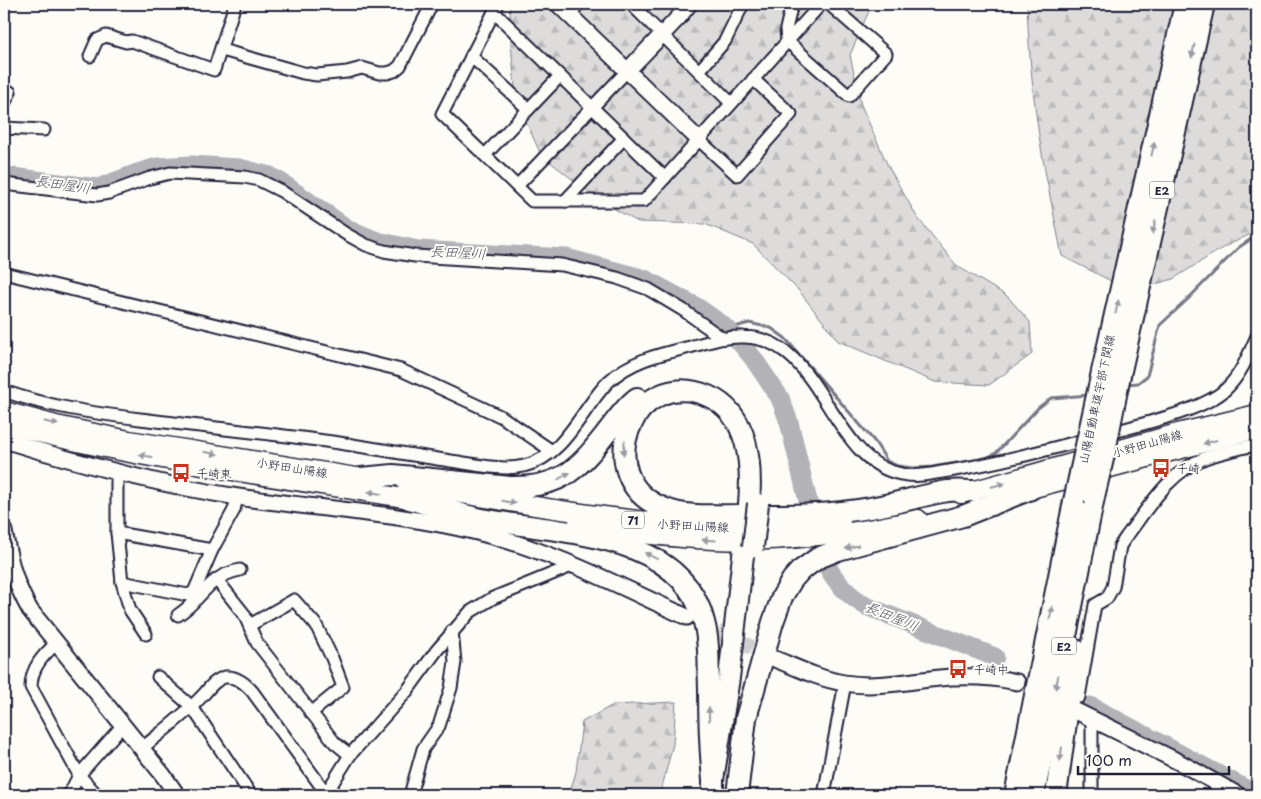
<svg xmlns="http://www.w3.org/2000/svg" width="1261" height="799" font-family="'Playpen Sans','Klee One',sans-serif">
<defs>
<pattern id="forest-firs" width="22" height="20" patternUnits="userSpaceOnUse" patternTransform="scale(1.25)"><rect width="22" height="20" fill="#dddcdb"/><path d="M5 1l3.5 6h-7zM16 11l3.5 6h-7z" fill="#bdbcbd"/></pattern>
</defs>
<rect width="100%" height="100%" fill="#fdfcf7"/>
<filter id="ink" filterUnits="userSpaceOnUse"><feTurbulence type="fractalNoise" baseFrequency=".02" numOctaves="2"/><feDisplacementMap in="SourceGraphic" scale="10" xChannelSelector="R" yChannelSelector="G"/><feConvolveMatrix kernelMatrix="1 2 1 2 8 2 1 2 1" color-interpolation-filters="sRGB"/></filter>
<g filter="url(#ink)">
<g fill="url(#forest-firs)" stroke="#807f8b">
<polygon points="510,4 872,4 850,55 861,105 888,166 917,217 957,266 1007,296 1030,322 1032,354 989,385 935,382 838,341 800,292 753,244 705,224 638,222 602,202 541,155 516,99 511,43"/>
<path d="M1027,4H1257V231L1224,247L1173,279L1141,288L1115,283L1062,256C1057,229 1051,203 1046,176C1035,119 1029,61 1027,4Z"/>
<polygon points="676,702 673,744 660,795 569,795 576,772 582,722 613,705"/>
</g>
<g fill="none" stroke-linecap="round" stroke-linejoin="round">
<g stroke="#787885" stroke-width="3">
<polyline points="721,324 735,327 749,323 771,328 785,338 875,442 887,461 898,466 913,468 932,467 986,458 996,453 1038,408 1051,398 1089,395"/>
<polyline points="1126,384 1138,383 1147,376 1160,325 1187,300 1238,248 1257,235"/>
</g>
<g stroke="#b2b2b7" stroke-width="19">
<polyline points="4,176 98,188 137,173 157,167 191,165 239,168 270,176 282,183 348,229 377,241 418,250 566,258 645,279 697,307 721,324 739,341 753,358 780,398 789,422 808,501"/>
<path d="M816,543C828,571 839,590 866,606L995,657"/>
<polyline points="1090,706 1257,795"/>
</g>
<polyline stroke="#d1d0d1" stroke-width="15" stroke-dasharray="15 8" stroke-linecap="butt" points="697,622 774,658"/>
<g stroke="#22223b" stroke-width="15">
<g id="street">
<polyline points="498,4 442,114 532,201 644,201 821,4"/>
<polyline points="631,4 731,103"/>
<polyline points="792,4 786,29 787,41 849,96 886,54 829,4"/>
<polyline points="494,12 665,178"/>
<polyline points="569,14 579,4"/>
<polyline points="222,50 303,73 317,75 347,72 362,68 379,73 387,73 394,71 400,66 432,4"/>
<polyline points="90,56 97,40 106,36 126,42 132,41 214,70 235,4"/>
<polyline points="471,56 528,109"/>
<polyline points="699,71 725,41 743,4"/>
<polyline points="4,88 10,92 4,104"/>
<polyline points="4,128 44,130"/>
<polyline points="699,140 737,175 791,114 753,79"/>
<polyline points="485,155 560,76"/>
<polyline points="4,184 97,195 109,193 150,178 170,173 245,177 259,180 281,191 346,234 366,245 384,251 415,256 562,265 617,278 648,289 683,310 722,338"/>
<polyline points="517,186 627,71"/>
<polyline points="565,201 624,138"/>
<polyline points="4,273 401,370 502,417 552,451"/>
<path d="M4,391C48,407 94,413 140,419C204,427 268,433 332,442C374,448 416,456 458,462C478,465 503,471 524,466C565,456 581,410 608,382C631,360 661,354 690,347C708,342 725,336 744,337C822,338 830,461 901,474C917,478 933,473 949,471C997,463 1044,451 1091,438"/>
<path d="M1106,434C1138,425 1203,411 1226,389C1241,375 1249,354 1257,336"/>
<polyline points="117,473 117,533 122,582 130,610 146,634"/>
<polyline points="117,533 212,550"/>
<polyline points="217,580 244,614 257,643 335,743 350,755"/>
<polyline points="122,582 188,595 194,592 212,550 234,510 237,497"/>
<path d="M178,615C203,599 206,577 240,570"/>
<polyline points="250,625 294,600 316,625 332,658 343,687 311,713"/>
<path d="M57,643C43,655 31,668 31,687L79,775L97,795"/>
<polyline points="158,677 192,707 251,795"/>
<path d="M1079,697L1095,605L1107,598L1113,587L1120,546L1126,537C1148,508 1169,472 1205,458C1221,452 1240,449 1257,444"/>
<polyline points="1092,718 1092,795"/>
<path d="M141,749C163,731 185,715 204,694C209,688 216,679 225,677C235,676 245,683 252,691L326,793"/>
<polyline points="69,795 79,775 122,726"/>
<polyline points="325,795 350,755 407,691 437,650 470,612 493,598 574,565"/>
<polyline points="410,795 423,749 439,726 451,688 455,662 452,631"/>
<polyline points="824,795 845,683"/>
</g>
</g>
<g stroke="#22223b" stroke-width="19">
<g id="secondary">
<polyline points="558,4 699,140"/>
<polyline points="627,71 679,17 689,4"/>
<path d="M4,440C81,464 158,485 238,497C318,509 399,513 477,532C551,550 619,586 687,617"/>
<path d="M4,531C10,562 14,582 30,610L163,775L177,795"/>
<path d="M775,659C797,668 820,679 844,683C880,689 916,679 952,677C974,676 995,677 1017,682"/>
<polyline points="1076,711 1179,762 1238,795"/>
</g>
</g>
<g stroke="#22223b" stroke-width="21">
<g id="primary">
<polyline points="4,411 56,425 129,440 374,480"/>
<path d="M4,424C141,461 283,478 423,501"/>
<path d="M407,485C551,508 695,539 841,521"/>
<polyline points="1019,492 1257,429"/>
<polyline points="961,494 1178,433 1257,414"/>
<path d="M577,525C623,532 668,538 714,540C782,543 852,534 918,519"/>
</g>
</g>
<g stroke="#22223b" stroke-width="24">
<g id="highway">
<polyline points="1102,372 1185,4"/>
<polyline points="1120,375 1204,4"/>
<path d="M361,478L393,475L510,487C564,488 580,467 611,427C619,417 626,406 637,398"/>
<path d="M409,499C433,506 458,514 482,519C556,533 682,531 704,622C710,643 708,667 709,689C709,720 710,750 713,780"/>
<path d="M749,505C752,466 750,414 708,396C633,364 588,478 663,508C686,518 713,515 738,515C782,515 826,516 870,508C896,504 922,495 948,491C956,490 966,491 974,491"/>
<polyline points="713,795 713,780 729,678 744,547"/>
<polyline points="737,795 746,718 773,622 782,597 792,580 800,571 818,558 838,550 963,516 1031,489"/>
<polyline points="1015,795 1074,501"/>
<polyline points="1034,795 1094,497"/>
<polyline points="1056,795 1076,650"/>
</g>
</g>
<use href="#street" stroke="#fdfcf7" stroke-width="11"/>
<use href="#secondary" stroke="#fdfcf7" stroke-width="15"/>
<use href="#primary" stroke="#fdfcf7" stroke-width="18"/>
<use href="#highway" stroke="#fdfcf7" stroke-width="20"/>
<g stroke="#22223b" stroke-width="24" stroke-linecap="butt">
<g id="highway-bridge">
<polyline points="1094,497 1106,446 1120,375"/>
<polyline points="1074,501 1102,372"/>
<polyline points="753,547 758,504"/>
</g>
</g>
<use href="#highway-bridge" stroke="#fdfcf7" stroke-width="20"/>
</g>
<defs><path id="oneway-solid" d="M-6-.8H1V-3.2L6.5 0L1 3.2V.8H-6Z" transform="scale(1.25)"/></defs>
<g fill="#9a9aa2">
<use href="#oneway-solid" transform="translate(1193 51) rotate(103)"/>
<use href="#oneway-solid" transform="translate(1153 149) rotate(-77)"/>
<use href="#oneway-solid" transform="translate(1154 227) rotate(103)"/>
<use href="#oneway-solid" transform="translate(1117 307) rotate(-77)"/>
<use href="#oneway-solid" transform="translate(51 423) rotate(13)"/>
<use href="#oneway-solid" transform="translate(1210 442) rotate(165)"/>
<use href="#oneway-solid" transform="translate(624 448) rotate(95)"/>
<use href="#oneway-solid" transform="translate(211 453) rotate(10)"/>
<use href="#oneway-solid" transform="translate(146 456) rotate(-170)"/>
<use href="#oneway-solid" transform="translate(564 476) rotate(-30)"/>
<use href="#oneway-solid" transform="translate(998 485) rotate(-15)"/>
<use href="#oneway-solid" transform="translate(375 493) rotate(-171)"/>
<use href="#oneway-solid" transform="translate(509 502) rotate(9)"/>
<use href="#oneway-solid" transform="translate(709 540) rotate(-177)"/>
<use href="#oneway-solid" transform="translate(852 547) rotate(166)"/>
<use href="#oneway-solid" transform="translate(651 556) rotate(-153)"/>
<use href="#oneway-solid" transform="translate(1051 613) rotate(-78)"/>
<use href="#oneway-solid" transform="translate(1057 682) rotate(101)"/>
<use href="#oneway-solid" transform="translate(709 714) rotate(-91)"/>
<use href="#oneway-solid" transform="translate(1061 754) rotate(98)"/>
</g>
</g>
<defs>
<g id="bus-bare" transform="scale(1.5)"><path d="M-5-6H5V4H4V6H2V4H-2V6H-4V4H-5ZM-3.5-4V0h7V-4ZM-3.5 1.2v1.5H-2V1.2ZM2 1.2v1.5H3.5V1.2Z" fill="#c8321e" stroke="#fdfcf7" stroke-width="2.5" paint-order="stroke"/></g>
</defs>
<g fill-rule="evenodd">
<use href="#bus-bare" x="1161" y="468"/>
<use href="#bus-bare" x="181" y="473"/>
<use href="#bus-bare" x="958" y="669"/>
</g>
<g text-anchor="middle" dominant-baseline="central" stroke-width="4" stroke-linejoin="round" paint-order="stroke">
<g fill="#fdfcf7" stroke="#646373" stroke-width="1">
<rect x="1149.5" y="181.5" width="25" height="17" rx="4"/>
<rect x="622" y="511.5" width="22" height="17" rx="4"/>
<rect x="1051.5" y="637.5" width="25" height="17" rx="4"/>
</g>
<g font-size="11" font-weight="bold" fill="#22223b">
<text x="1162" y="190">E2</text>
<text x="633" y="520">71</text>
<text x="1064" y="646">E2</text>
</g>
<g font-size="12" fill="#22223b" stroke="#fdfcf7">
<text transform="translate(1096 399) rotate(-78)">山陽自動車道宇部下関線</text>
<text transform="translate(1147 443) rotate(-16)">小野田山陽線</text>
<text transform="translate(292 467) rotate(9)">小野田山陽線</text>
<text transform="translate(693 525) rotate(3)">小野田山陽線</text>
</g>
<g font-size="12" fill="#22223b" stroke="#fdfcf7" text-anchor="start">
<text x="1176" y="468">千崎</text>
<text x="196" y="473">千崎東</text>
<text x="973" y="669">千崎中</text>
</g>
<g font-size="14" font-style="italic" fill="#545466" stroke="#fdfcf7">
<text transform="translate(63 184) rotate(8)">長田屋川</text>
<text transform="translate(458 252) rotate(3)">長田屋川</text>
<text transform="translate(892 616) rotate(22)">長田屋川</text>
</g>
</g>
<rect width="1261" height="799" fill="none" stroke="#fdfcf7" stroke-width="20"/>
<rect x="10" y="10" width="1241" height="779" fill="none" stroke="#22223b" stroke-width="2" filter="url(#ink)"/>
<path d="M1078 766v8h151v-8" fill="none" stroke="#22223b" stroke-width="2.5"/>
<text x="1086" y="766" font-size="15" fill="#22223b" stroke="#fdfcf7" stroke-width="4" paint-order="stroke">100 m</text>
</svg>
